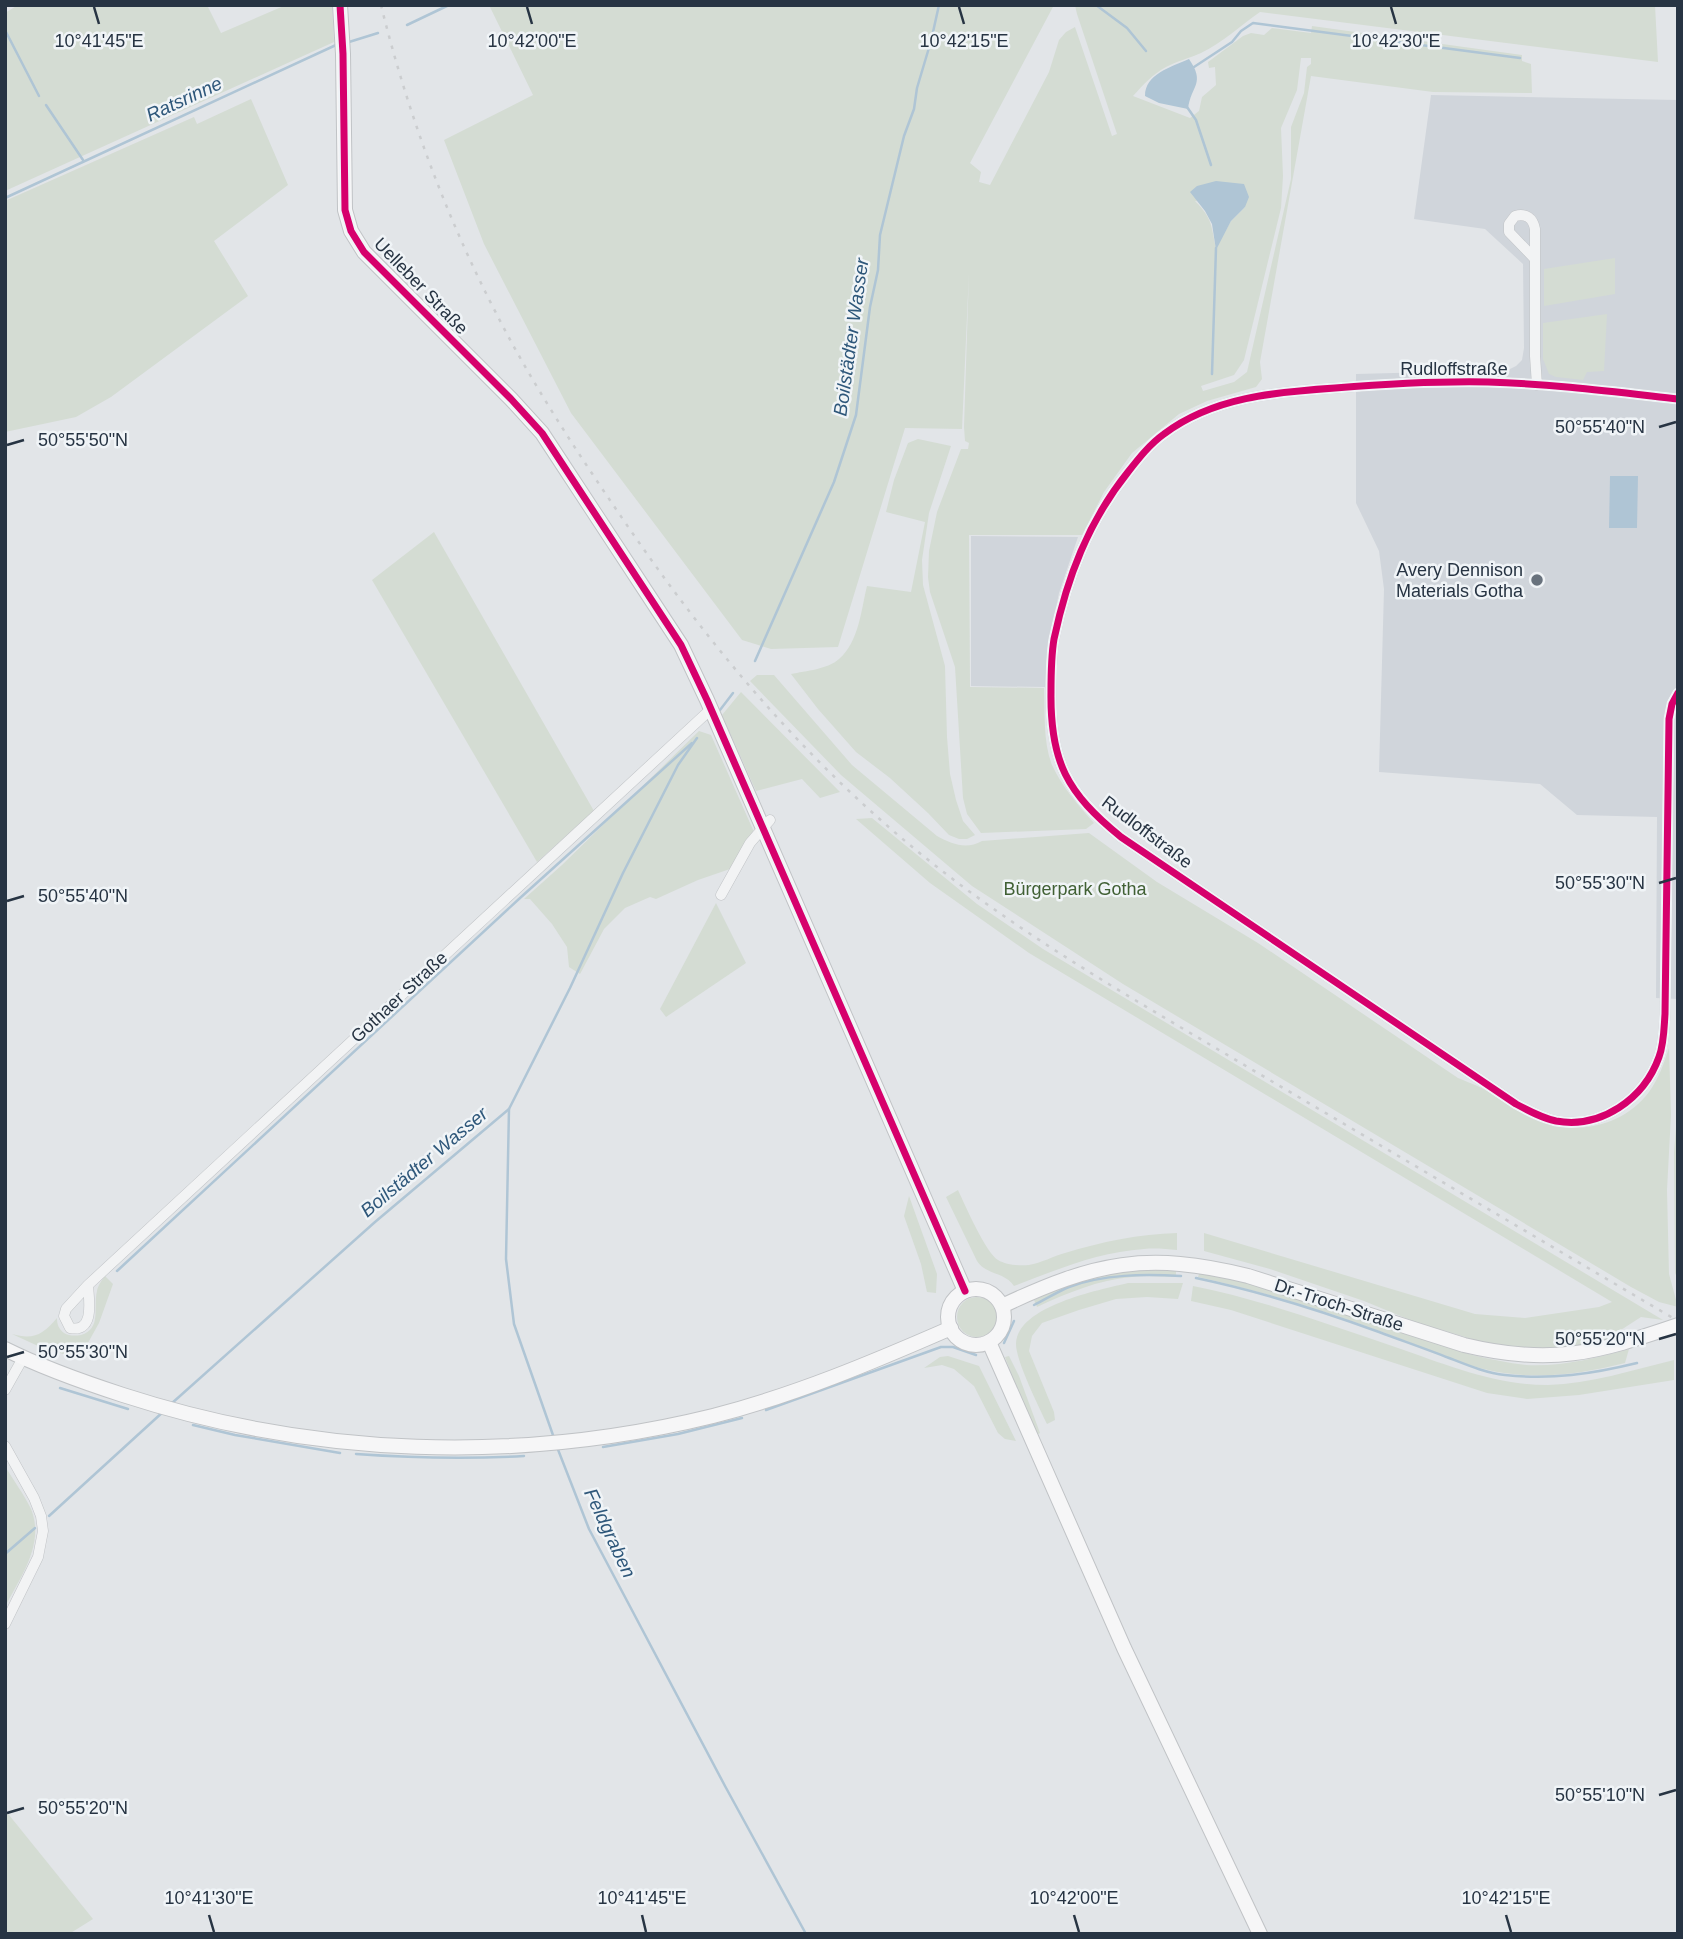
<svg xmlns="http://www.w3.org/2000/svg" width="1683" height="1939" font-family="Arial,sans-serif">
<rect width="100%" height="100%" fill="#e2e5e8"/>
<g fill="#d0d5db">
<polygon points="1431,95 1678,100 1678,999 1656,998 1657,817 1577,815 1540,784 1379,772 1384,589 1379,551 1356,503 1356,374 1508,370 1516,366 1522,360 1524,348 1523,264 1485,229 1414,219"/>
<polygon points="971,536 1078,537 1059,593 1048,647 1045,687 971,686"/>
</g>
<g fill="#d4dcd3" fill-rule="evenodd">
<polygon points="18,5 207,5 221,33 286,5 332,5 334,42 5,191 5,13"/>
<path d="M489,5H1054L970,163L981,172L979,182L990,185L1049,72L1059,40L1066,32L1075,27L1112,136L1117,134L1077,14L1075,5H1655L1658,62L1260,12C1240,26 1223,42 1201,53C1190,58 1177,61 1166,67C1153,74 1143,85 1133,96L1190,118L1199,111L1202,97L1216,85L1215,67L1209,68L1208,62L1243,36L1251,33L1264,35L1272,28L1311,33L1312,26L1522,55V61L1531,64L1532,93L1433,92L1311,76L1260,362L1262,379L1256,387L1207,401L1179,414L1132,453L1104,492L1082,535H969L970,687L1044,688C1045,713 1043,742 1052,765C1062,787 1078,805 1094,823L1086,829L981,833L967,814L963,798L955,667L930,592L928,577L929,551L937,512L961,449H968L969,443L965,441L964,427L969,272L962,429L905,428L838,647L771,649L742,640L571,413L484,244L444,140L533,95ZM1301,58H1311V64L1307,67L1304,93L1291,127V179L1247,372L1234,382L1203,391L1201,386L1234,375L1244,360L1281,208L1283,176L1281,128L1297,90ZM1195,201L1245,207L1231,221L1216,248C1211,226 1213,219 1195,201Z"/>
<polygon points="251,99 288,185 214,241 248,296 111,397 76,417 5,432 5,201 194,117 197,124"/>
<polygon points="1615,258 1615,294 1544,306 1544,269"/>
<polygon points="1607,314 1604,371 1587,372 1583,380 1556,377 1549,374 1543,359 1543,323"/>
<path d="M918,439L951,446L929,513L922,560L923,585L945,666L947,737L950,774L956,800L963,821L975,835L967,839H959L949,835L928,813L890,778L856,752L818,709L791,674C806,671 828,669 839,659C859,642 861,610 867,586L911,592L925,522L886,512L894,480L908,443Z"/>
<polygon points="434,532 594,811 537,862 372,580"/>
<path d="M757,675H774L852,765L937,836C952,844 966,850 982,841L1089,833L1157,882L1258,943L1458,1078C1470,1083 1482,1087 1492,1094C1507,1103 1522,1115 1538,1121C1576,1136 1624,1126 1649,1092C1659,1078 1664,1063 1669,1048L1671,1115L1667,1190L1669,1274L1678,1307L1659,1302L1631,1287L1123,984L972,886L841,775L750,681Z"/>
<polygon points="741,692 840,792 820,798 802,779 756,791 722,715"/>
<polygon points="699,731 711,735 754,832 730,869 698,880 656,899 650,897 625,908 604,929 580,974 569,967 567,947 552,924 530,899 524,899 562,865"/>
<polygon points="872,818 977,904 1043,949 1663,1320 1641,1317 1607,1339 1571,1347 1531,1349 1492,1345 1415,1322 1364,1301 1270,1269 1204,1251 1204,1233 1475,1314 1525,1318 1599,1307 1612,1302 1029,953 930,883 856,819"/>
<polygon points="716,903 746,963 666,1017 660,1009"/>
<polygon points="1678,1103 1678,1280 1675,1273 1674,1152"/>
<path d="M958,1190C965,1205 986,1253 998,1260C1006,1265 1020,1266 1029,1265C1041,1263 1054,1256 1065,1253C1100,1242 1140,1234 1177,1233V1250C1166,1249 1155,1248 1144,1249C1098,1252 1056,1270 1014,1286C1005,1272 986,1275 977,1261L946,1197Z"/>
<polygon points="909,1196 937,1274 936,1293 927,1292 921,1264 904,1216"/>
<path d="M1151,1269L1176,1270V1277C1162,1277 1146,1275 1132,1277C1098,1280 1067,1293 1037,1307L1034,1300C1072,1282 1109,1272 1151,1269Z"/>
<path d="M1199,1274H1207L1238,1279L1472,1355C1490,1359 1508,1363 1526,1365C1560,1367 1597,1358 1629,1349L1625,1363C1586,1373 1544,1379 1504,1373C1462,1367 1422,1346 1382,1332C1322,1310 1261,1291 1198,1277Z"/>
<path d="M105,1276L113,1284L99,1323L79,1359L38,1346L12,1334C33,1340 43,1335 57,1318C57,1325 59,1329 64,1333C69,1336 75,1336 81,1335C102,1329 93,1307 97,1291C98,1285 102,1280 105,1276Z"/>
<path d="M1128,1283H1183L1178,1299L1147,1297L1116,1299L1079,1310L1042,1323L1032,1336L1029,1351L1054,1412L1055,1420L1047,1424C1039,1407 1016,1361 1016,1344C1017,1306 1099,1290 1128,1283Z"/>
<path d="M1193,1286C1263,1300 1330,1325 1398,1348C1447,1365 1495,1385 1548,1385C1590,1384 1632,1370 1674,1360V1380L1579,1395L1527,1399L1487,1393L1231,1310L1191,1301Z"/>
<circle cx="977" cy="1317" r="20"/>
<polygon points="948,1356 979,1366 1016,1441 1005,1439 998,1433 974,1386 954,1369 942,1365 924,1368 940,1357"/>
<polygon points="1009,1356 1019,1376 1040,1433 1035,1436 1005,1357"/>
<path d="M5,1466C13,1480 24,1494 31,1509C45,1544 21,1576 5,1607Z"/>
<polygon points="5,1810 93,1919 69,1934 5,1934"/>
</g>
<g fill="#afc5d5">
<path d="M1189,59C1206,84 1191,85 1188,109L1159,103L1145,96C1145,74 1171,67 1189,59Z"/>
<polygon points="1216,181 1244,184 1249,197 1245,207 1231,221 1216,250 1212,224 1205,211 1190,192 1197,186"/>
<polygon points="1610,476 1638,476 1637,528 1609,528"/>
</g>
<g fill="none" stroke-linecap="round" stroke-linejoin="round">
<g stroke="#afc5d5" stroke-width="2.5">
<polyline points="1096,5 1127,28 1146,51"/>
<polyline points="407,25 449,5"/>
<polyline points="5,30 39,96"/>
<polyline points="349,42 378,33"/>
<polyline points="1194,67 1232,42 1241,31 1253,23 1520,58"/>
<polyline points="46,105 83,160"/>
<polyline points="1187,107 1196,120 1211,165"/>
<polyline points="5,198 336,45"/>
<polyline points="1212,374 1216,248"/>
<polyline points="755,661 834,482 856,415 870,307 878,270 880,235 904,136 914,109 917,88 931,41 939,5"/>
<polyline points="720,710 733,693"/>
<polyline points="509,1109 506,1259 514,1324 554,1438"/>
<polyline points="117,1271 520,898 692,743"/>
<path d="M1196,1278C1258,1291 1319,1310 1379,1332C1403,1341 1426,1349 1449,1358C1467,1365 1486,1373 1505,1375C1551,1380 1592,1374 1637,1363"/>
<path d="M1034,1305C1046,1299 1057,1292 1069,1287C1104,1274 1144,1274 1181,1276"/>
<polyline points="1004,1343 1014,1321"/>
<polyline points="60,1388 128,1409"/>
<polyline points="171,1404 375,1222 509,1109 570,988 623,873 678,765 697,738"/>
<polyline points="766,1410 941,1347 953,1347 976,1355"/>
<polyline points="193,1425 235,1435 340,1453"/>
<polyline points="557,1447 589,1529 725,1786 806,1934"/>
<polyline points="603,1447 678,1434 742,1418"/>
<path d="M356,1454C413,1458 468,1459 524,1456"/>
<polyline points="49,1516 164,1411"/>
<polyline points="5,1554 35,1528"/>
</g>
<g stroke="#c0c3c6" stroke-width="11">
<g id="street">
<path d="M1535,259L1509,232V224L1515,216C1526,213 1533,218 1535,229V356L1537,385"/>
<path d="M1678,399C1615,392 1552,384 1488,382C1438,381 1385,384 1335,388C1276,392 1213,397 1164,434C1150,444 1139,458 1128,472C1088,522 1067,578 1054,639C1051,657 1051,675 1051,692C1050,762 1067,793 1121,837L1516,1104C1529,1111 1542,1118 1556,1121C1601,1129 1644,1099 1659,1057C1664,1044 1664,1028 1665,1014L1669,719L1672,704L1678,693"/>
<polyline points="721,895 750,843 770,820"/>
<path d="M88,1285C89,1300 95,1333 70,1328L64,1316L66,1309L88,1285L711,709"/>
<polyline points="5,1390 23,1358"/>
<polyline points="5,1446 34,1498 41,1516 43,1531 38,1557 5,1624"/>
</g>
</g>
<g stroke="#c0c3c6" stroke-width="16">
<g id="secondary">
<polyline points="340,5 343,54 345,210 351,231 364,252 511,399 542,433 681,645 707,700 965,1291"/>
<circle cx="976" cy="1317" r="28"/>
<path d="M1002,1306C1095,1262 1147,1251 1248,1276L1464,1345C1551,1366 1596,1353 1678,1325"/>
<polyline points="989,1342 1124,1648 1260,1934"/>
<path d="M5,1349C43,1368 83,1382 123,1395C314,1457 518,1464 713,1416C795,1395 873,1362 951,1328"/>
</g>
</g>
<use href="#street" stroke="#f2f3f4" stroke-width="10"/>
<use href="#secondary" stroke="#f6f6f7" stroke-width="14"/>
<path stroke="#cbcdcf" stroke-width="2.5" stroke-dasharray="3.5 7" stroke-linecap="butt" d="M381,5C407,111 445,214 495,311C531,382 575,449 620,515C712,650 811,769 941,870C1040,947 1149,1008 1256,1072C1397,1155 1537,1238 1678,1321"/>
<g stroke="#f0f4f7" stroke-width="11">
<g id="cycleway">
<polyline points="340,5 343,54 345,210 351,231 364,252 511,399 542,433 681,645 707,700 965,1291"/>
<path d="M1678,399C1615,392 1552,384 1488,382C1438,381 1385,384 1335,388C1276,392 1213,397 1164,434C1150,444 1139,458 1128,472C1088,522 1067,578 1054,639C1051,657 1051,675 1051,692C1050,762 1067,793 1121,837L1516,1104C1529,1111 1542,1118 1556,1121C1601,1129 1644,1099 1659,1057C1664,1044 1664,1028 1665,1014L1669,719L1672,704L1678,693"/>
</g>
</g>
<use href="#cycleway" stroke="#d6006c" stroke-width="7"/>
</g>
<path fill="none" stroke="#273443" stroke-width="2.5" d="M94,7L99,24M527,7L532,24M959,7L964,24M1391,7L1396,24M1659,427L1676,422M7,445L24,440M1659,883L1676,878M7,901L24,896M1659,1339L1676,1334M7,1357L24,1352M1659,1795L1676,1790M7,1813L24,1808M209,1915L214,1932M642,1915L646,1932M1074,1915L1079,1932M1506,1915L1511,1932"/>
<circle fill="#68727d" stroke="#f0f4f7" stroke-width="2.5" cx="1537" cy="580" r="7"/>
<g text-anchor="middle" dominant-baseline="central" stroke-width="5" stroke-linejoin="round" paint-order="stroke">
<g font-size="18" fill="#273443" stroke="#f0f4f7">
<text transform="translate(421 286) rotate(46)">Uelleber Straße</text>
<text x="1454" y="369">Rudloffstraße</text>
<text transform="translate(1147 832) rotate(37)">Rudloffstraße</text>
<text transform="translate(399 997) rotate(-43)">Gothaer Straße</text>
<text transform="translate(1339 1305) rotate(18)">Dr.-Troch-Straße</text>
</g>
<g font-size="18" fill="#273443" stroke="#f0f4f7" text-anchor="end">
<text x="1523" y="570">Avery Dennison<tspan x="1523" dy="21">Materials Gotha</tspan></text>
</g>
<g font-size="18" fill="#406034" stroke="#f0f4f7">
<text x="1075" y="889">Bürgerpark Gotha</text>
</g>
<g font-size="19" font-style="italic" fill="#2e577a" stroke="#f0f4f7">
<text transform="translate(184 99) rotate(-25)">Ratsrinne</text>
<text transform="translate(851 337) rotate(-82)">Boilstädter Wasser</text>
<text transform="translate(424 1162) rotate(-40)">Boilstädter Wasser</text>
<text transform="translate(610 1533) rotate(65)">Feldgraben</text>
</g>
</g>
<g font-size="18" text-anchor="middle" fill="#273443" stroke="#f0f4f7" stroke-width="5" stroke-linejoin="round" paint-order="stroke">
<text x="99" y="47">10°41'45"E</text>
<text x="532" y="47">10°42'00"E</text>
<text x="964" y="47">10°42'15"E</text>
<text x="1396" y="47">10°42'30"E</text>
<text x="1600" y="433">50°55'40"N</text>
<text x="83" y="446">50°55'50"N</text>
<text x="1600" y="889">50°55'30"N</text>
<text x="83" y="902">50°55'40"N</text>
<text x="1600" y="1345">50°55'20"N</text>
<text x="83" y="1358">50°55'30"N</text>
<text x="1600" y="1801">50°55'10"N</text>
<text x="83" y="1814">50°55'20"N</text>
<text x="209" y="1904">10°41'30"E</text>
<text x="642" y="1904">10°41'45"E</text>
<text x="1074" y="1904">10°42'00"E</text>
<text x="1506" y="1904">10°42'15"E</text>
</g>
<rect width="1683" height="1939" fill="none" stroke="#273443" stroke-width="14"/>
</svg>
